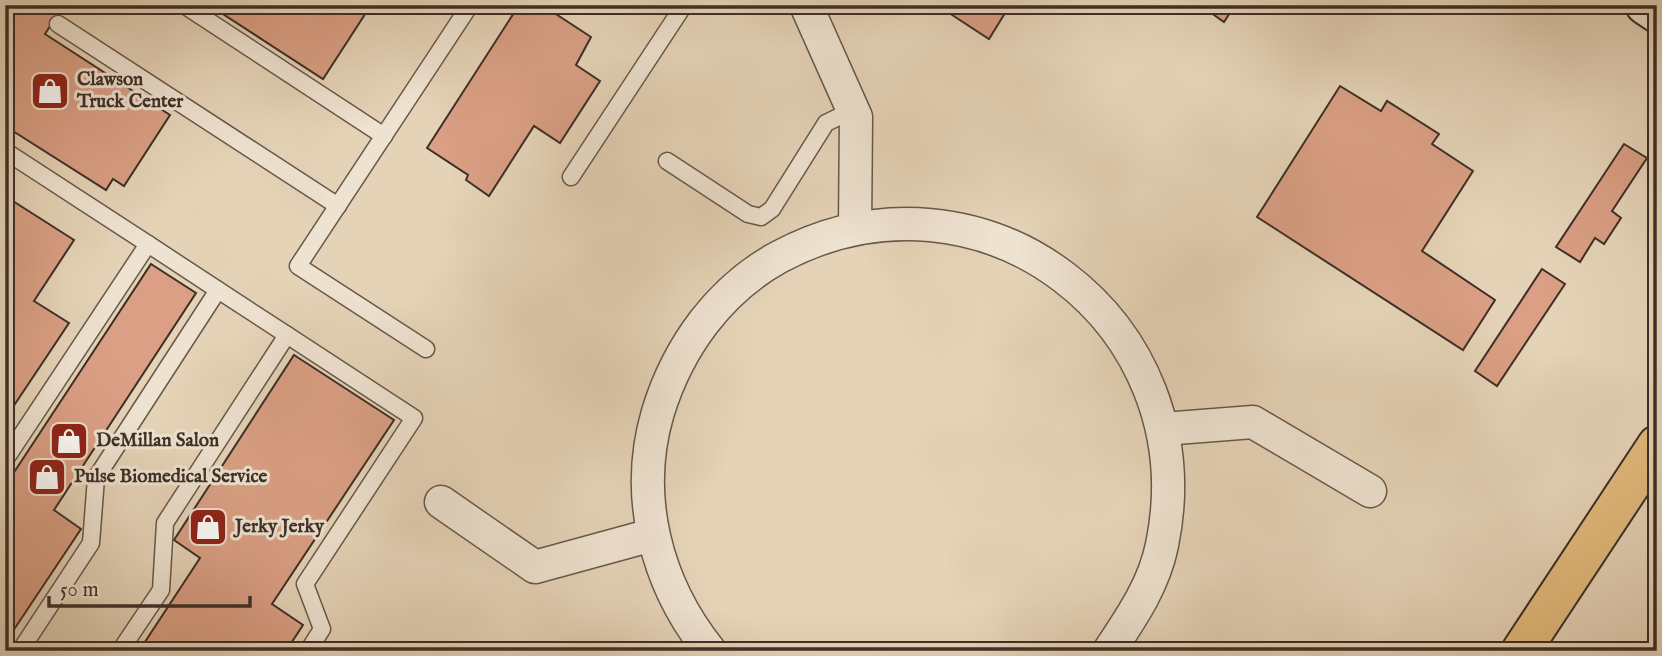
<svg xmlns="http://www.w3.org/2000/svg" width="1662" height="656" font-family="'IM FELL English',serif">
<rect width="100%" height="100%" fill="#e5d3b7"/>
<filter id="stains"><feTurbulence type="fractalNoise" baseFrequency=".00286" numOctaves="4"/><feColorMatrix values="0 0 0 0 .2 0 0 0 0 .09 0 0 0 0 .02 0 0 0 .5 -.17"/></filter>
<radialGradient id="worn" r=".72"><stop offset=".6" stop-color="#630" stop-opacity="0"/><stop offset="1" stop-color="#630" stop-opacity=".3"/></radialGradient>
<g fill="#da9f84" stroke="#3d2f28" stroke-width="2">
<polygon points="5,5 64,5 45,34 170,115 124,186 113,179 106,190 5,126"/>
<polygon points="209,5 371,5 323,79"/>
<polygon points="519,5 542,5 591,37 576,65 600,81 560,143 534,126 489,196 466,180 468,175 427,148"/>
<polygon points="597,5 611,5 607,12"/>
<polygon points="945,5 1010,5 989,39 943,9"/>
<polygon points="1200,5 1235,5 1224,22"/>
<polygon points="1340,86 1381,111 1387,101 1439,134 1432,144 1473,171 1422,251 1495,300 1463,350 1257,217"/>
<polygon points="1624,144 1647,158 1612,211 1621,218 1604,244 1595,238 1580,262 1556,247"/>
<polygon points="5,196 74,240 34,301 69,323 5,419"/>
<polygon points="151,264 196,293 54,510 81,529 5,643 5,486"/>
<polygon points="1542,269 1565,284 1497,386 1475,371"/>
<polygon points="294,355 394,420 272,604 303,625 286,651 139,651 200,558 174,540"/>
</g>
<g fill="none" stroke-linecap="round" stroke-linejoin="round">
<g stroke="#67584c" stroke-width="19">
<g id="lane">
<polyline points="184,5 384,136"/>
<polyline points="58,24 338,206"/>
<polyline points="5,151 148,244 5,460"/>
<polyline points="667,161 748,214 761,217 772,209 826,123 853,110"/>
<polyline points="571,177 684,5"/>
<polyline points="148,244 218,290"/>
<polyline points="287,335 414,418 305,584 322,629 308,651"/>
<polyline points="426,349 298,266 470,5"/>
<polyline points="20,651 91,543 96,478 218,290 287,335 165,523 161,590 120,651"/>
</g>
</g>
<g stroke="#67584c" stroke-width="35">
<g id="street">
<polyline points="806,5 856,117 855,228"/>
<polyline points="1163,429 1253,422 1370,491"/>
<polyline points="441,502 535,567 652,535"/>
<path d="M710,651C656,584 633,496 658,412C678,347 719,290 779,257C981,149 1208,322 1162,545C1154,585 1131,618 1109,651"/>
</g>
</g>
<g stroke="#3d2f28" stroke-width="42">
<polyline id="secondary" points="1645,5 1657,13"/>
</g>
<g stroke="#3d2f28" stroke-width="42">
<polyline id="highway" points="1521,651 1657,445"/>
</g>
<use href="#lane" stroke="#eee2d0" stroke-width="16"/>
<use href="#street" stroke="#eee2d0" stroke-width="32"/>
<use href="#secondary" stroke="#eee2d0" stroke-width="38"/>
<use href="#highway" stroke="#e2ba7c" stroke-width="38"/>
</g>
<defs>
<g id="shop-square" transform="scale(2.0125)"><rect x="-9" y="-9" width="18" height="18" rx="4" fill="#8f2418" stroke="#eee2d0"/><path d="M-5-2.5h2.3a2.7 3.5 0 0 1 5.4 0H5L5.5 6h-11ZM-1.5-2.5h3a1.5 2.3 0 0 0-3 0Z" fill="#fff"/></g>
</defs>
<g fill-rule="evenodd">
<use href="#shop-square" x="50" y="91"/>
<use href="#shop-square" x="69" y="441"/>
<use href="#shop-square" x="47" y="477"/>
<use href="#shop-square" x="208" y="527"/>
</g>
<g text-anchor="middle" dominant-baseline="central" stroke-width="6" stroke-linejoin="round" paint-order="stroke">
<g font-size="19" font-weight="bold" fill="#3d2f28" stroke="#eee2d0" text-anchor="start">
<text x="77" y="80">Clawson<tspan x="77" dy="22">Truck Center</tspan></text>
<text x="96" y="441">DeMillan Salon</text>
<text x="74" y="477">Pulse Biomedical Service</text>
<text x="235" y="527">Jerky Jerky</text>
</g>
</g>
<rect width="1662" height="656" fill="none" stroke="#e5d3b7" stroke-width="28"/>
<rect x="7" y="7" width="1648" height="642" fill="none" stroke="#3d2f28" stroke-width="3.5"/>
<rect x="14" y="14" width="1634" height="628" fill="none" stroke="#3d2f28" stroke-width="2"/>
<path d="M49 596v10h201v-10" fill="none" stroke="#3d2f28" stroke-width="3.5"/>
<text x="60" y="596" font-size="21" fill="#3d2f28" stroke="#eee2d0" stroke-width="5" paint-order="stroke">50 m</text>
<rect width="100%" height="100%" filter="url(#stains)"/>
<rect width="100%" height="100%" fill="url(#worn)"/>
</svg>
